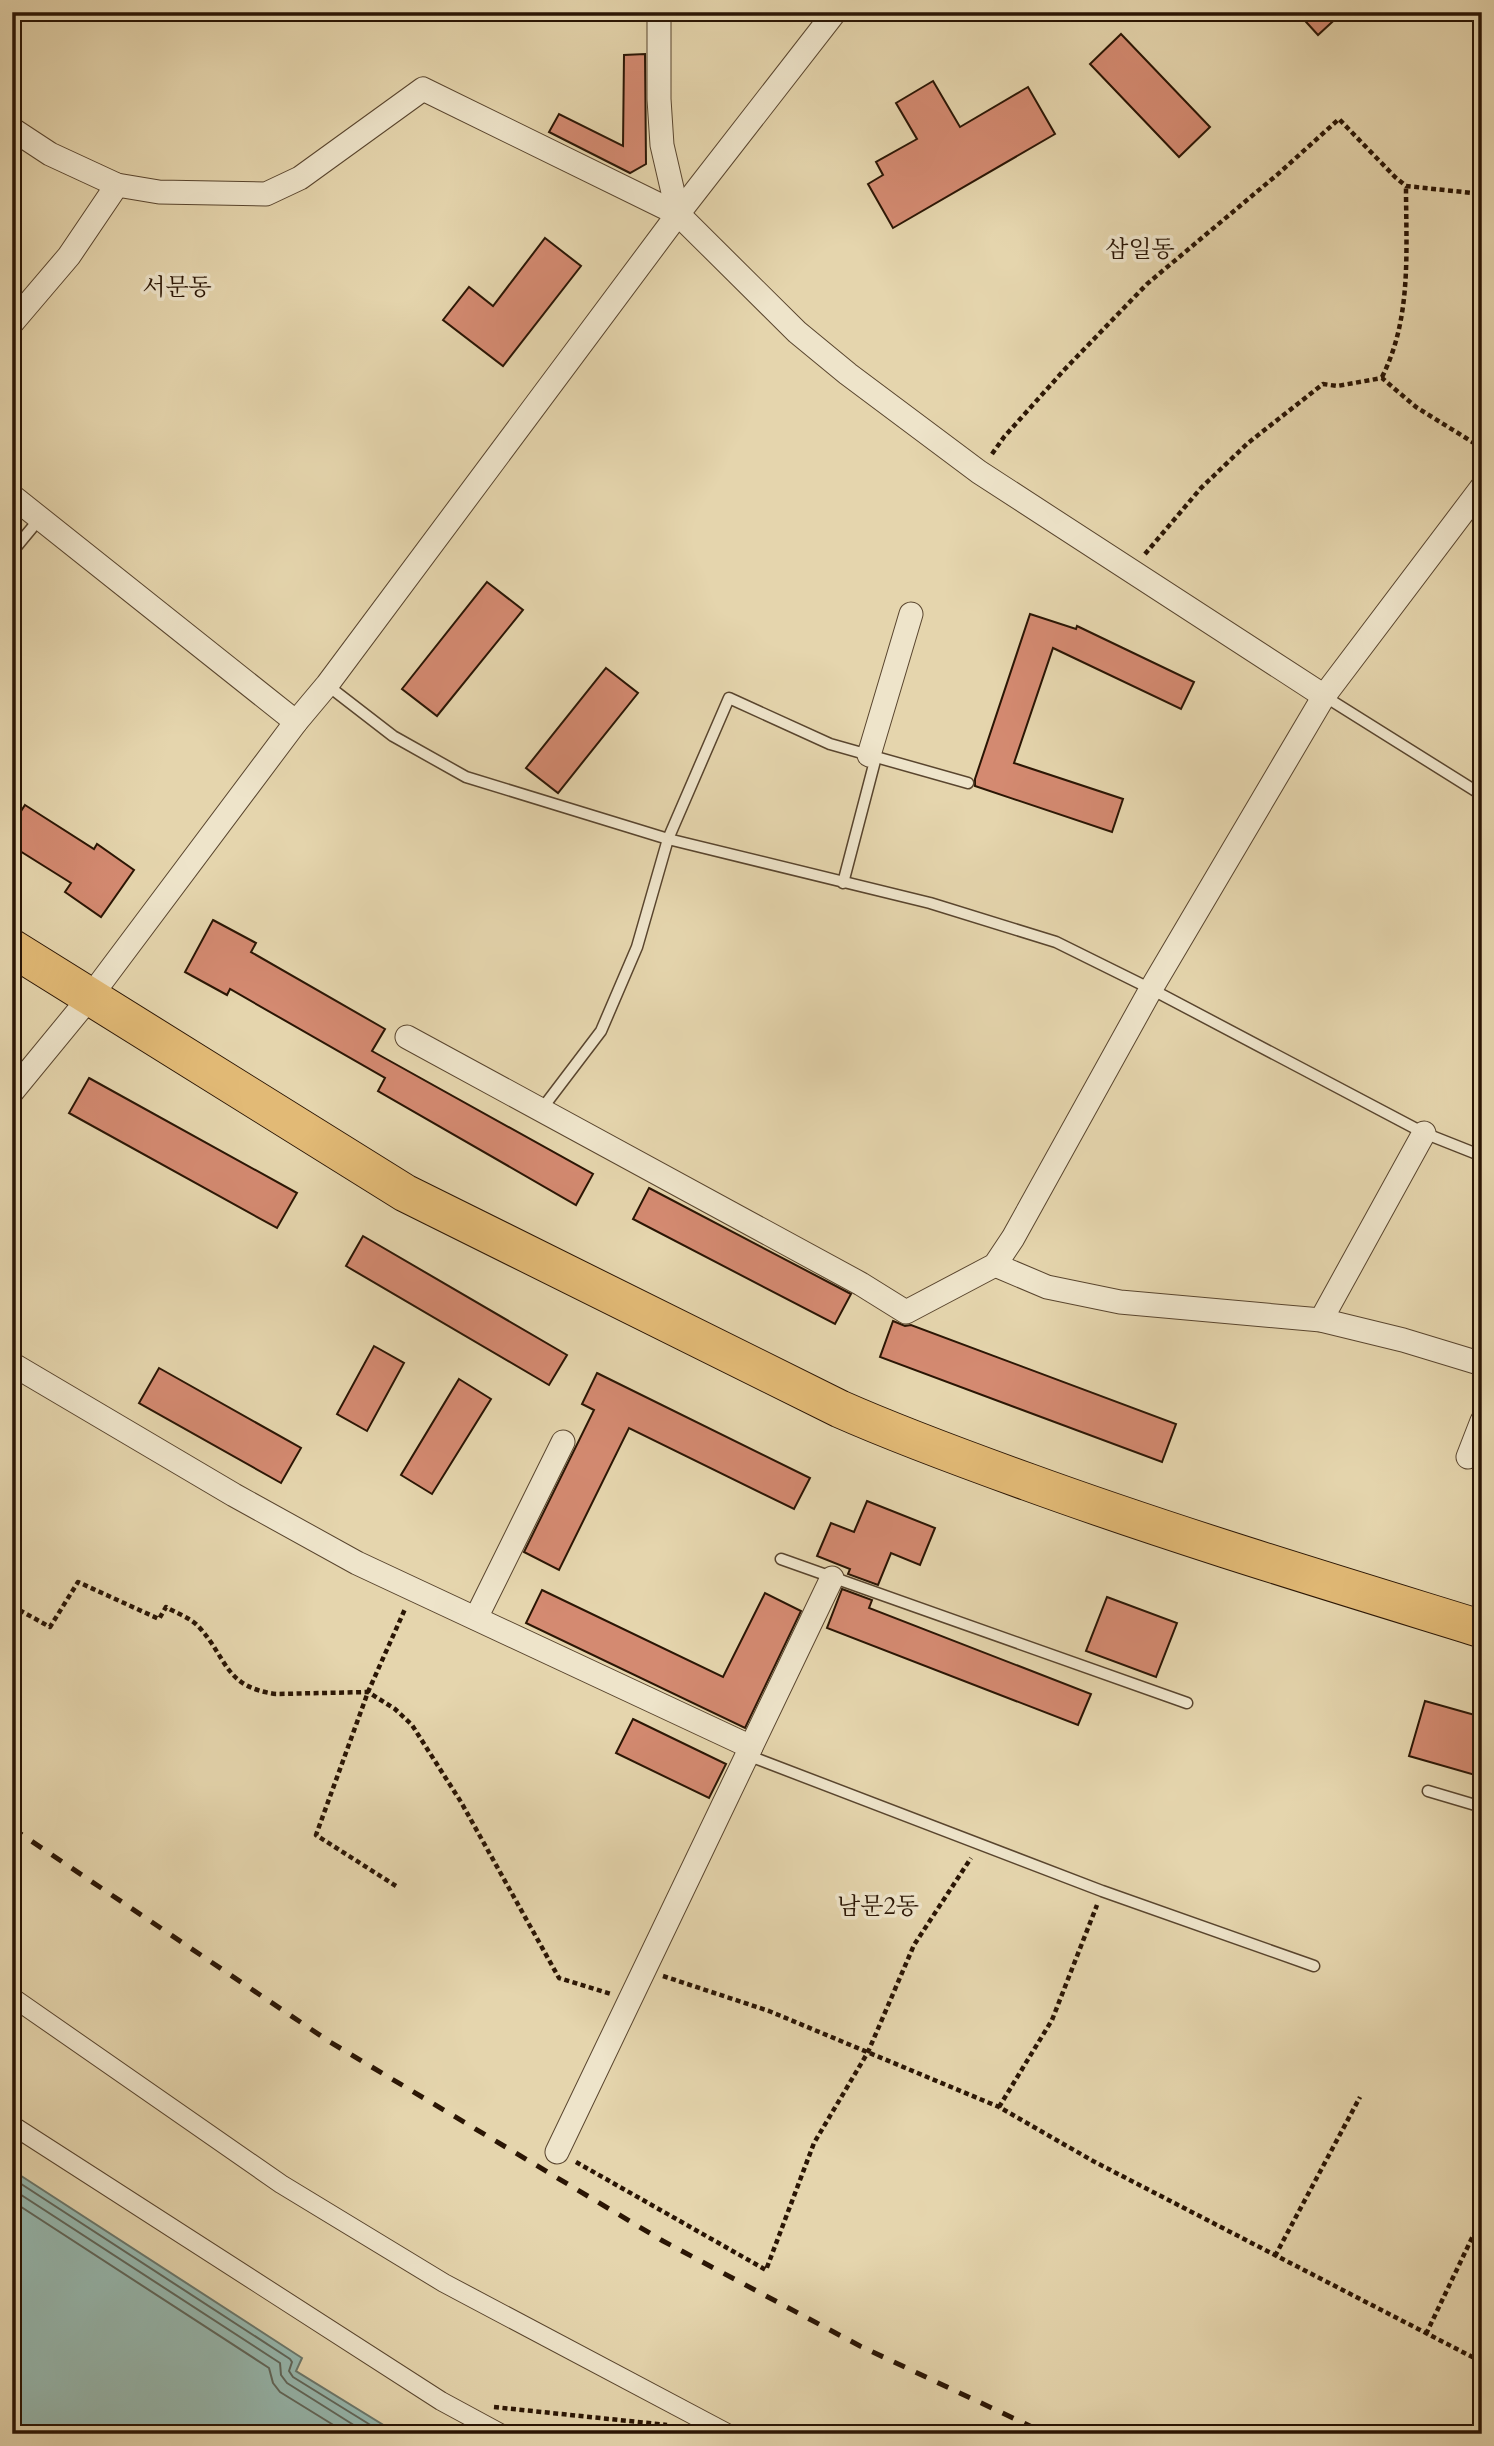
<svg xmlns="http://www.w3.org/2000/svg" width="1494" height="2446" font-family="Cardo,'Noto Serif KR',serif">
<rect width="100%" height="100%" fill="#e5d5ad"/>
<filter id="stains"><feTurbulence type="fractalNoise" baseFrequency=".00286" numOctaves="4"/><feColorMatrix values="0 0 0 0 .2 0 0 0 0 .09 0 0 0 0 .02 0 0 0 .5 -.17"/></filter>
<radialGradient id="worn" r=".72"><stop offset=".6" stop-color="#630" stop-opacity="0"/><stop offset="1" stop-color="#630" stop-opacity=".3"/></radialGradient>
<polygon fill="#96b8af" stroke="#6b776b" stroke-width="2" points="12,2170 302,2358 296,2371 398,2434 12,2434"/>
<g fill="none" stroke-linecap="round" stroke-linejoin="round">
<g stroke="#60665a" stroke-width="2">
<polyline points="12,2178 290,2359 292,2362 289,2371 293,2377 385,2434"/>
<polyline points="12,2189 280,2363 281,2375 287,2383 368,2434"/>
<polyline points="12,2201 269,2368 273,2383 280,2392 348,2434"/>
</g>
</g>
<g fill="#d48a71" stroke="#2a1504" stroke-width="2">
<polygon points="1297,12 1343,12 1318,35"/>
<polygon points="1121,34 1210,127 1179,157 1090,64"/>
<polygon points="645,54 646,164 630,173 549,132 559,114 623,146 624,55"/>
<polygon points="933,81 960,127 1028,87 1055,134 893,228 868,184 883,175 876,162 917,139 896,103"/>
<polygon points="545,238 581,266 503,366 443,320 469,287 493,306"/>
<polygon points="487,582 523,610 437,716 402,689"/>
<polygon points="1030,614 1076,629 1077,626 1194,682 1181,709 1053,648 1014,763 1123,799 1112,832 975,786 975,779"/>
<polygon points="606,668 638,693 558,793 526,768"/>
<polygon points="25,805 94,849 97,844 134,870 101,917 65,892 71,883 12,846 12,825"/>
<polygon points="213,920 256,943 251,952 385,1029 372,1051 593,1174 576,1205 378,1091 385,1078 230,989 227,995 185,972"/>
<polygon points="89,1078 297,1193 277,1228 69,1113"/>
<polygon points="649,1188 851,1294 835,1324 633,1219"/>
<polygon points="363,1236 567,1355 549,1385 346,1266"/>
<polygon points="893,1321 905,1326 911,1325 1176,1424 1162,1462 880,1357"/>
<polygon points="374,1346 404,1363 367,1431 337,1414"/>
<polygon points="159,1368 301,1448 281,1483 139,1403"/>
<polygon points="597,1373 810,1478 794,1509 629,1428 559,1570 524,1552 594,1410 582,1404"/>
<polygon points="459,1379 491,1399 432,1494 401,1475"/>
<polygon points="867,1501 935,1528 920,1565 891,1553 878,1585 848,1574 850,1569 817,1556 831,1523 854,1532"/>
<polygon points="842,1589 872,1600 869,1608 1091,1694 1078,1725 827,1628"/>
<polygon points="542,1590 723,1677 765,1593 801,1611 745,1728 526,1623"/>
<polygon points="1107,1597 1177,1623 1156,1677 1086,1651"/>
<polygon points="1425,1701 1482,1717 1482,1777 1409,1756"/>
<polygon points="633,1719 726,1764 709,1798 616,1753"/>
</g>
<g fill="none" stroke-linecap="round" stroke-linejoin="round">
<g stroke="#59452e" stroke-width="13">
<g id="service">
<polyline points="12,552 41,517"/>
<polyline points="327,685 393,736 466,777 668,839 930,903 1056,942 1151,989 1424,1133 1482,1156"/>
<polyline points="1324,696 1482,795"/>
<polyline points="843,883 876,757"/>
<polyline points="541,1110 601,1031 637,947 668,839 729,698 830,744 968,783"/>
<polyline points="781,1559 1187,1703"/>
<polyline points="747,1755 1102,1891 1314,1966"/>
<polyline points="1428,1791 1482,1807"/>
</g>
</g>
<g stroke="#59452e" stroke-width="20">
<g id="pedestrian">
<polyline points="12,1997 281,2184 444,2283 729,2434"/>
<polyline points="12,2125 441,2401 502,2434"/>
</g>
</g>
<g stroke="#59452e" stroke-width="25">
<g id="minor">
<polyline points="659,12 659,99 662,145 678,214"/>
<polyline points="12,129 50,154 117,185 159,192 266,194 300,178 423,89 678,214 797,332 848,374 979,472 1324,696"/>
<polyline points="12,323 69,256 117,185"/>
<polyline points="12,496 296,722"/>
<polyline points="869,755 911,614"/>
<polyline points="407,1037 861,1284 906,1312 995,1265 1013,1238 1151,989 1324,696 1482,487"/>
<polyline points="12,1092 90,997 296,722 327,685 678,214 835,12"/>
<polyline points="995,1265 1047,1287 1120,1302 1321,1320 1403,1340 1482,1364"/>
<polyline points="1321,1320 1424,1133"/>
<polyline points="12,1364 234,1495 357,1563 751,1747"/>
<polyline points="1468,1457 1482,1421"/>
<polyline points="476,1618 563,1442"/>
<polyline points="557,2152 832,1578"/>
</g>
</g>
<g stroke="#2a1504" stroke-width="39">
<path id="primary" d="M12,948L405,1193L840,1409C901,1436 964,1459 1028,1482C1177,1536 1330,1582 1482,1629"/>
</g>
<g stroke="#2a1504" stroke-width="4.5" stroke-dasharray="5 3.5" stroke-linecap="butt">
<path d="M1382,377C1412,318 1406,251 1406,186"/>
<polyline points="992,454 1004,437 1065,369 1147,284 1278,174 1339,119 1395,177 1406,186 1482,194"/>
<polyline points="1145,554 1201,488 1248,443 1323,384 1337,386 1382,378 1416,407 1482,448"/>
<path d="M12,1606L50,1627L78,1582L159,1619L166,1607C176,1613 191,1618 199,1627C228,1659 224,1687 276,1694L368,1692L395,1709L412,1725L461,1802L559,1978L611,1994"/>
<polyline points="396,1886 316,1835 368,1692 405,1609"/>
<polyline points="663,1976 769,2011 999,2107 1093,2161 1482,2362"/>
<polyline points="999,2107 1052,2020 1097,1905"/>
<polyline points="576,2162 766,2270 814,2143 868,2052 914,1945 971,1858"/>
<polyline points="1275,2256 1360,2097"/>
<polyline points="1426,2334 1482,2217"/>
<polyline points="494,2407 667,2425"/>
</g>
<use href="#service" stroke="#eee4ca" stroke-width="10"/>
<use href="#pedestrian" stroke="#eee4ca" stroke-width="18"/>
<use href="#minor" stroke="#eee4ca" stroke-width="23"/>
<use href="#primary" stroke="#e2ba76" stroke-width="37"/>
<polyline stroke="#2a1504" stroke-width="5" stroke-dasharray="12 12" stroke-linecap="butt" points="12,1828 330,2042 663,2241 860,2346 1047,2434"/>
</g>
<g text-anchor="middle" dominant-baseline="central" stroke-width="7" stroke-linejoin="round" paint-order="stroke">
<g font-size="24" fill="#2a1504" stroke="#eee4ca">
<text x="1140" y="249">삼일동</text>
<text x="177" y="287">서문동</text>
<text x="878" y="1906">남문2동</text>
</g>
</g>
<rect width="1494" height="2446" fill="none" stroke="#e5d5ad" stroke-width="42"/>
<rect x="14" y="14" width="1466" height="2418" fill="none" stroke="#2a1504" stroke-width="3.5"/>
<rect x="21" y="21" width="1452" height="2404" fill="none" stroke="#2a1504" stroke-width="2"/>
<rect width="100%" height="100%" filter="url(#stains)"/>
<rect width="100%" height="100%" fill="url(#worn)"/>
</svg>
